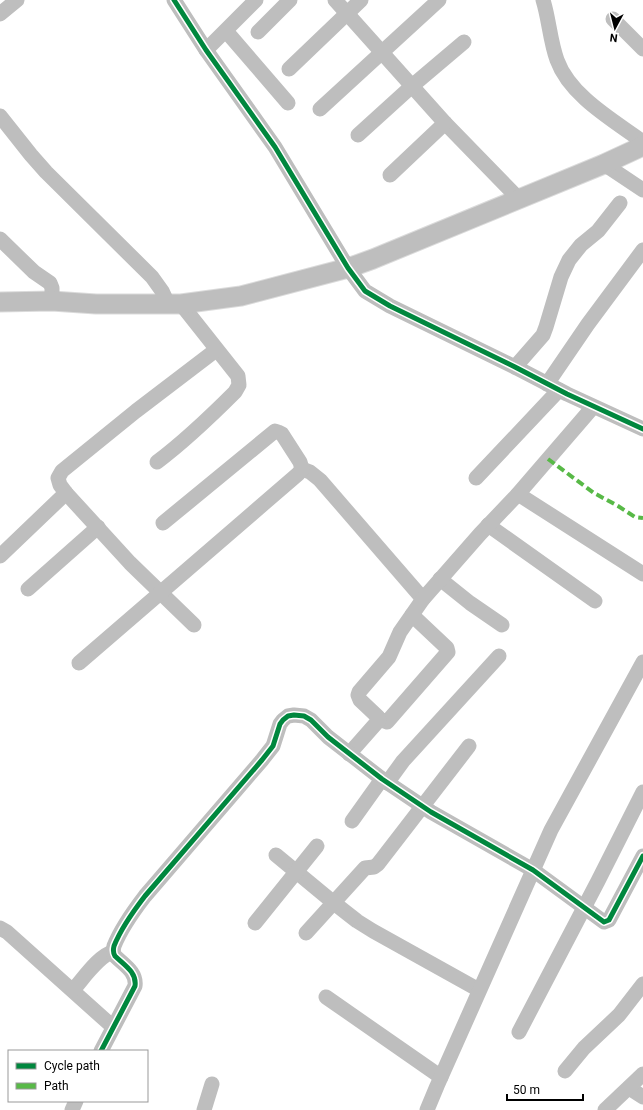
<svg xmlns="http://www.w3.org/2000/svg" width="643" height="1110" font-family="Roboto,sans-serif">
<rect width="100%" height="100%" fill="#fff"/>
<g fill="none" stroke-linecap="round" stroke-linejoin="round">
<g stroke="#dbdbdb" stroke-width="21">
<polyline id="major" points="0,302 52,301 96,304 181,304 241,296 348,268 373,259 604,164 643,146"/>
</g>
<g stroke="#bebebe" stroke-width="15">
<polyline points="174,0 206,50 275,147 348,268 365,291 390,306 515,367 567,394 643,429"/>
<polyline points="335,0 445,123 519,199"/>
<path d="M543,0C549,19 550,41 557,60C570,96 613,120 643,142"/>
<polyline points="0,14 17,0"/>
<polyline points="613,19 643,49"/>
<polyline points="226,31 288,103"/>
<polyline points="258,32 290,0"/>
<polyline points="206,50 256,0"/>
<polyline points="289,69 361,0"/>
<polyline points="320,109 439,0"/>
<polyline points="0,116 31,155 46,172 152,277 162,291 168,304"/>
<polyline points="358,135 412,86 464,42"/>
<polyline points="604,164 643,190"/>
<polyline points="390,175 445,123"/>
<polyline points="0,239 34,272 50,283 52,288 52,301"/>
<polyline points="515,367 543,335 546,327 561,277 569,260 581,245 598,231 620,203"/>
<polyline points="547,384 588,324 643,250"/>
<path d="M157,462C185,441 210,417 235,392L239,385L238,376L181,304"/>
<polyline points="302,469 310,472 320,480 423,599"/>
<polyline points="476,478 559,390"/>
<polyline points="518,494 643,574"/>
<polyline points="488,525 595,601"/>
<polyline points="0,556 66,493"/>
<polyline points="440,579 470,603 502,625"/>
<polyline points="28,589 98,527"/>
<polyline points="194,625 130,563 66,493 60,485 58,478 62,471 136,411 216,350"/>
<polyline points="79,663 298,474 302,469 300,462 282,434 278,432 275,431 163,523"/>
<polyline points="379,719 387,722 448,652 447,648 412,615"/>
<polyline points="349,754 379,720 378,717 360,700 358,695 359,692 389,657 400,632 423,599 480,534 518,494 593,407"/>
<polyline points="387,783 403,761 499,656"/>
<polyline points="352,821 382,779"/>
<polyline points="276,855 334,903 357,921 373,931 479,990"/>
<polyline points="255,923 317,846"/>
<polyline points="0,928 7,932 113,1027"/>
<polyline points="306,933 365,868 374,867 378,864 469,746"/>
<path d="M73,990C83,979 99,955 113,952"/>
<polyline points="326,997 441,1077"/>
<polyline points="519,1032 598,881 643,792"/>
<path d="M101,1051L135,986C137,972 124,965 115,956C113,953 113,950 114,946C120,931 135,909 145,896L262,760L273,746L280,724L283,720L288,716L294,715L304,716L311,720L328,737L382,779L431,812L533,870L604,922L609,920L643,856"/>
<polyline points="565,1071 584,1048 619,1015 643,984"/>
<polyline points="629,1088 643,1097"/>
<polyline points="72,1110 76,1101"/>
<polyline points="204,1110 212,1084"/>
<polyline points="427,1110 437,1086 551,830 643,662"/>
<polyline points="605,1110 643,1074"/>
</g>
<use href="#major" stroke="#bebebe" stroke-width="19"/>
<polyline stroke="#58b947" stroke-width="4" stroke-dasharray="8 4" stroke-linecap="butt" points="548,459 594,493 618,506 635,517 643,518"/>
<g stroke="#fff" stroke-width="8">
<g id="cycleway">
<polyline points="174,0 206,50 275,147 348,268 365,291 390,306 515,367 567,394 643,429"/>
<path d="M101,1051L135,986C137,972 124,965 115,956C113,953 113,950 114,946C120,931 135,909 145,896L262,760L273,746L280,724L283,720L288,716L294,715L304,716L311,720L328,737L382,779L431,812L533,870L604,922L609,920L643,856"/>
</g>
</g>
<use href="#cycleway" stroke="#00873e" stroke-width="5"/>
</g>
<rect x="8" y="1050" width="140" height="52" fill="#ffffff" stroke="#999999"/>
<rect x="16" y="1063" width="20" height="6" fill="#00873e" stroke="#999999"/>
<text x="44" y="1070" font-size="12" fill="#000000">Cycle path</text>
<rect x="16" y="1083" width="20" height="6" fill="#58b947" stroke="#999999"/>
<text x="44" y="1090" font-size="12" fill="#000000">Path</text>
<g transform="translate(615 28) rotate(187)" stroke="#ffffff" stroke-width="3" paint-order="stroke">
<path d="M0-3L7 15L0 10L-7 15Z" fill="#000000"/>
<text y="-6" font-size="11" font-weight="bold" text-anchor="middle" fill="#000000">N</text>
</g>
<path d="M507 1094v6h76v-6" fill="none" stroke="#000000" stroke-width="2"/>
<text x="513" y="1094" font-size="12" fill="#000000" stroke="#ffffff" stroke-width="3" paint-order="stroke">50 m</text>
</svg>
